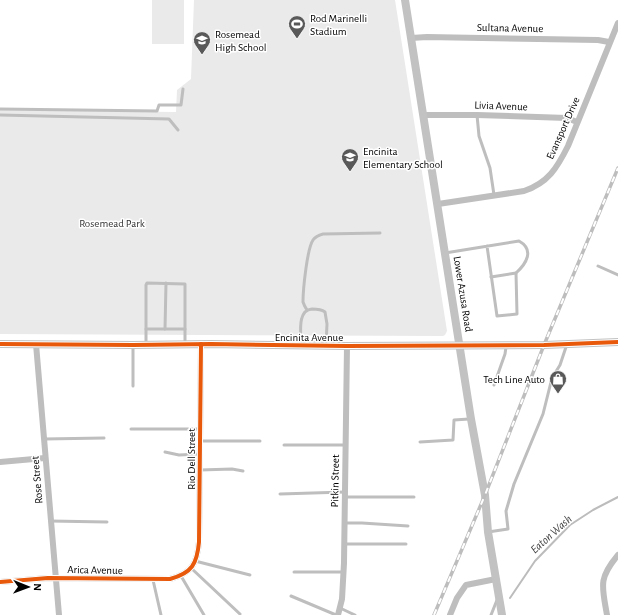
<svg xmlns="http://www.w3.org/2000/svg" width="618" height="615" font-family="'Alegreya Sans',sans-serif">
<rect width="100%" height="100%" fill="#fff"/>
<g fill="#eaeaea">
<rect x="152" y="0" width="32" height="44"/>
<polygon points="194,0 395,0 447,331 445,335 443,336 0,334 0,110 176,112 177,90 191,79"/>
</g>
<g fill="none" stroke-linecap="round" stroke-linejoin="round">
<polyline stroke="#bcbcbc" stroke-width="2" points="510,598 535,561 570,525 593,510 618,497"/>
<g stroke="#bebebe" stroke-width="3">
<polyline points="0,109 157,111 159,105 181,105 183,89"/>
<polyline points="0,115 169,119 178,130"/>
<polyline points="477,115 479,136 490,168 494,195"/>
<path d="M445,253C470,249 494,245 519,241C535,250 526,264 516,273L517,314L497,316L487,246"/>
<polyline points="598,266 618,275"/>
<polyline points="491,277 516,273"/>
<path d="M307,310C305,307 304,305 303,302C303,290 307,249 313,240C315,237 319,235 323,234L380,233"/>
<polyline points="146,329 185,329"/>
<polyline points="165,329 166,283"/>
<polyline points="146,344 146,285 147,283 185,284 185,343"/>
<path d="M301,345C301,333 297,310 312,309C317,309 321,309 325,312L327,324L326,345"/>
<polyline points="494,385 505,354 506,347"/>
<polyline points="133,386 133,345"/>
<polyline points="131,429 200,429"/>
<polyline points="44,439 104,438"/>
<polyline points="200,441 260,441"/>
<polyline points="420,442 453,440 454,420 469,419"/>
<polyline points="284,445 345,445"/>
<polyline points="165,452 179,455 200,454"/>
<polyline points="200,470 232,469 243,471"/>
<polyline points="280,494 345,492"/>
<polyline points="345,497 414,497"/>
<polyline points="50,521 107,522"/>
<polyline points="345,523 362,523 408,526"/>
<polyline points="488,532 508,529 506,511 514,484 543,414 552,378 560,365 567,344"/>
<polyline points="344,544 406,544"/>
<polyline points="195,561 250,575"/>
<polyline points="191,568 240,614"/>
<polyline points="294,572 344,572"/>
<polyline points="181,576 204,615"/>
<polyline points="153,580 161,615"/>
<polyline points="291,596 336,615"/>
<polyline points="340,608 355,615"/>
<polyline points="491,615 497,600"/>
</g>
<g stroke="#bebebe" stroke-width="6">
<polyline points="411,38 427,37 598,40 609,42"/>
<polyline points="424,115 477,115 567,118 577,122"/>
<path d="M438,204L524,191C548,183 557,168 568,146L618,23"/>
<polyline points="36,344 59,615"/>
<polyline points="0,462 45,458"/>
<path d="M0,582L48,578L170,579C192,573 197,564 199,542L201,344"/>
<polyline points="338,615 342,599 344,563 347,346"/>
<polyline points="450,615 457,598 466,585 496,579"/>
<path d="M607,615C602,586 598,579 618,555"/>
</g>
<g stroke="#c2c2c2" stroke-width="8">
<polyline points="405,0 471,419 485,495 488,532 502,615"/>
<polyline points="0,344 133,345 211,344 347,346 544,345 618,342"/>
</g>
<g stroke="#bdbdbd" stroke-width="3.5">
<polyline id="rail" points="434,615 485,495 544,345 618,168"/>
</g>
<use href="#rail" stroke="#fff" stroke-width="2" stroke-dasharray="6" stroke-linecap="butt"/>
<g stroke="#fff" stroke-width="6">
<g id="cycleway">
<polyline points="0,344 133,345 211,344 347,346 544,345 618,342"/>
<path d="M0,582L48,578L170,579C192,573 197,564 199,542L201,344"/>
</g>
</g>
<use href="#cycleway" stroke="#e8590c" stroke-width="4"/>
</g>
<defs>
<g id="stadium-pin" transform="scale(0.9)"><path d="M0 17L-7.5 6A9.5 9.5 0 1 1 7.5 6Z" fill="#595959" stroke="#fff"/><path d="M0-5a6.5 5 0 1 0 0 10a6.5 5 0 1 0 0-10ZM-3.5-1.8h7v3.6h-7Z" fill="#fff"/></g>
<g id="school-pin" transform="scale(0.9)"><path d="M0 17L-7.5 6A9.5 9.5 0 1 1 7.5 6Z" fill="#595959" stroke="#fff"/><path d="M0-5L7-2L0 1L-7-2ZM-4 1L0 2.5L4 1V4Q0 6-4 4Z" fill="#fff"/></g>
<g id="shop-pin" transform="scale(0.9)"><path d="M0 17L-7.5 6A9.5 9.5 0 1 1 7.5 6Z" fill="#595959" stroke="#fff"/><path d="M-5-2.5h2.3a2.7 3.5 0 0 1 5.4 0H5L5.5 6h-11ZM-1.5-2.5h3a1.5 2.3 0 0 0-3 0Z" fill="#fff"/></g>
</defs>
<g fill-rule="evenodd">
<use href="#stadium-pin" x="297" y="24"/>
<use href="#school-pin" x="202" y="40"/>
<use href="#school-pin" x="350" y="157"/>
<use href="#shop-pin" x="558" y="379"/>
</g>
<g text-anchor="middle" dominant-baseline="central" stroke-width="3" stroke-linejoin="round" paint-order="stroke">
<g font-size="11" fill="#000" stroke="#fff" text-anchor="start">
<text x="310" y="18">Rod Marinelli<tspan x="310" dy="13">Stadium</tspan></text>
<text x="215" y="34">Rosemead<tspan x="215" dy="13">High School</tspan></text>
<text x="363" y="151">Encinita<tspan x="363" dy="13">Elementary School</tspan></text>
<text x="545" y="379" text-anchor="end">Tech Line Auto</text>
</g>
<g font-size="11" fill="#000" stroke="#fff">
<text transform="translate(510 28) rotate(1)">Sultana Avenue</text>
<text transform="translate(501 106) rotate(2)">Livia Avenue</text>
<text transform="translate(563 128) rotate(-66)">Evansport Drive</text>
<text transform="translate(463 294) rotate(81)">Lower Azusa Road</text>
<text x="309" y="337">Encinita Avenue</text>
<text transform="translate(191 459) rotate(-90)">Rio Dell Street</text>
<text transform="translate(37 480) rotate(-95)">Rose Street</text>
<text transform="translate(335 481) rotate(-89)">Pitkin Street</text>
<text transform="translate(95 570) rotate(1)">Arica Avenue</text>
</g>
<g font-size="11" fill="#303030" stroke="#fff">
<text x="112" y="223">Rosemead Park</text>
</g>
<g font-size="12" font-style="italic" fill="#414141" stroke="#fff">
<text transform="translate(551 534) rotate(-42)">Eaton Wash</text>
</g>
</g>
<g transform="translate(28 587) rotate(91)" stroke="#ffffff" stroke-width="3" paint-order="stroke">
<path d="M0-3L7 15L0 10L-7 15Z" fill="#000000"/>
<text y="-6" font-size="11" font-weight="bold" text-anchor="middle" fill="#000000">N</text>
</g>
</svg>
